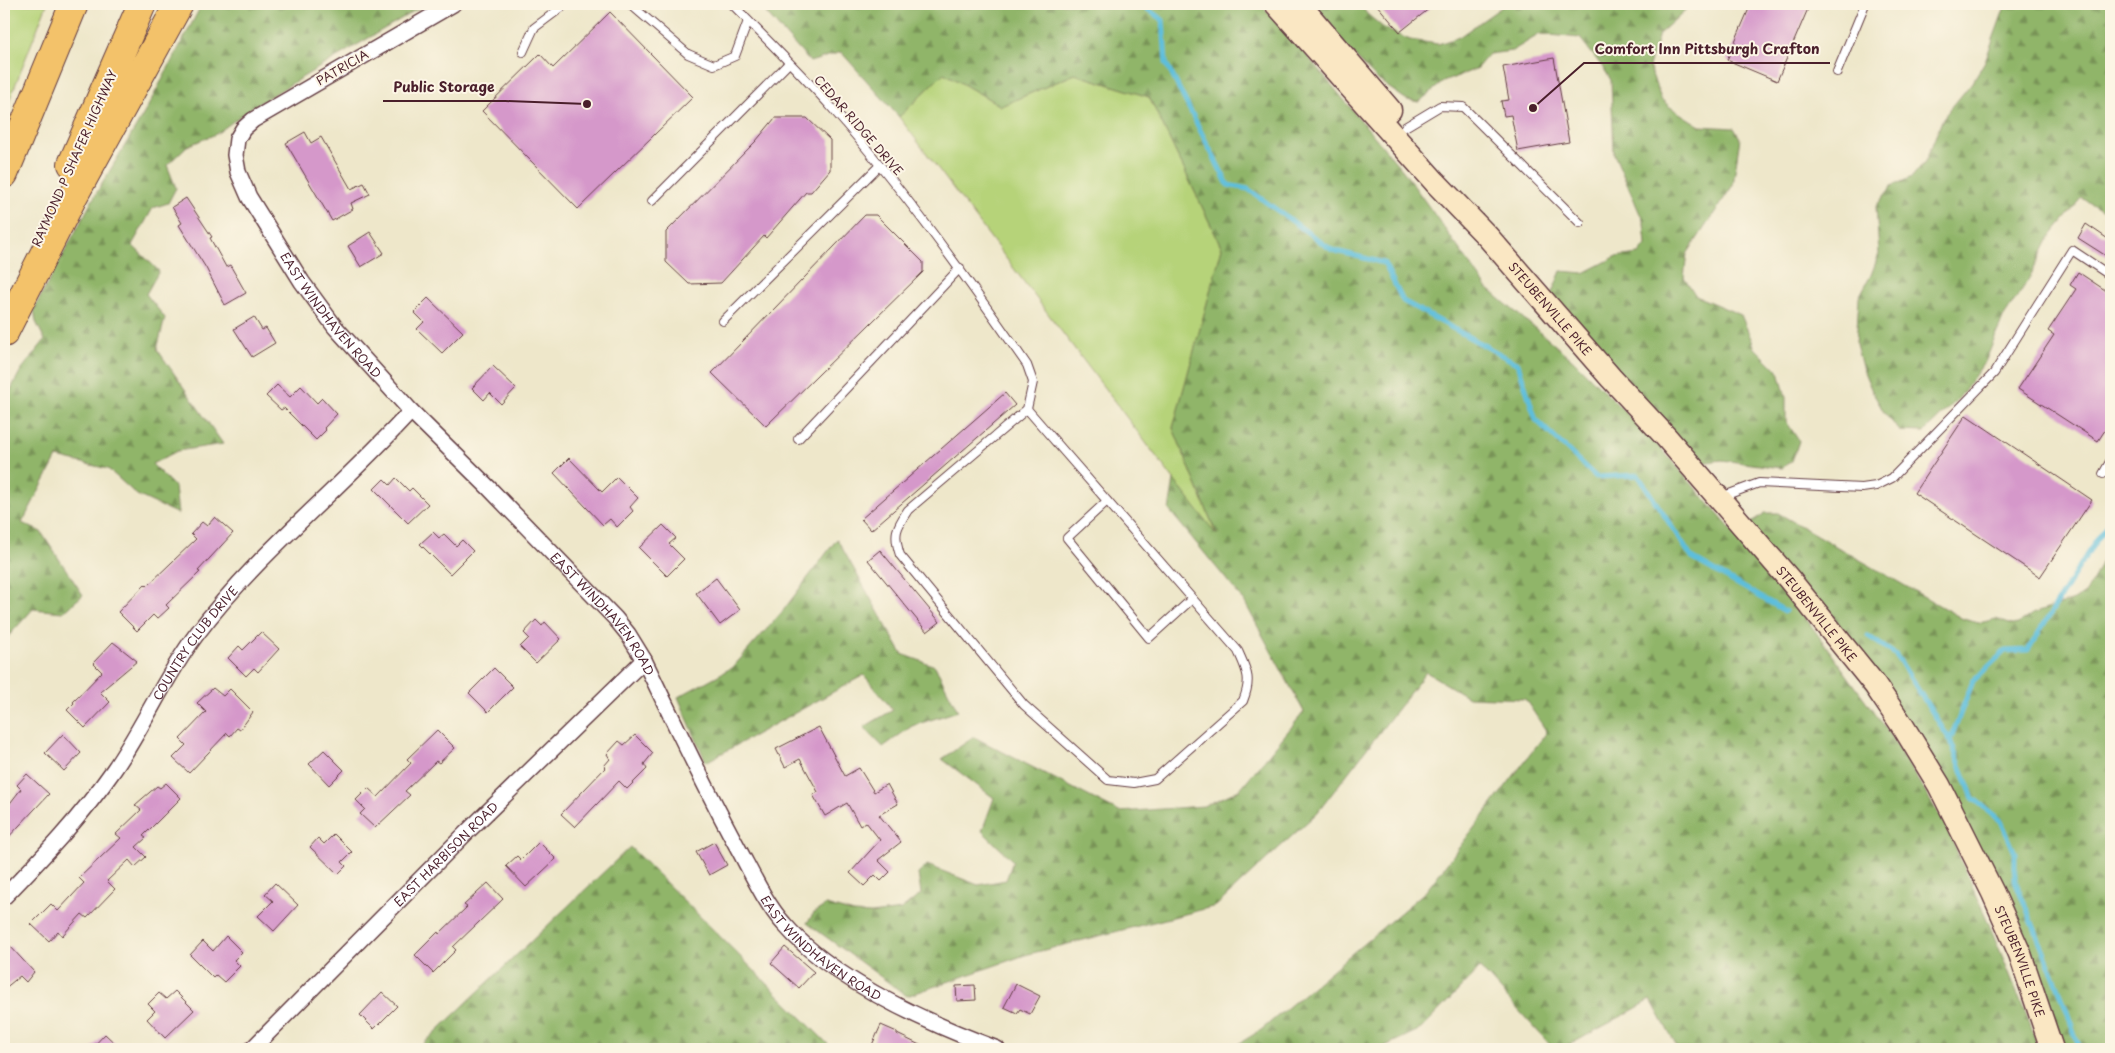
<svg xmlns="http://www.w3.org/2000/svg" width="2115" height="1053" font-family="'Playpen Sans',sans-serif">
<defs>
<pattern id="forest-firs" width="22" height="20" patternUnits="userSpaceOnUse" patternTransform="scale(1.25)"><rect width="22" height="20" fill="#90b569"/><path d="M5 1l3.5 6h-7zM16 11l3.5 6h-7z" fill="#789357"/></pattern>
</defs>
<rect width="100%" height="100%" fill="#fcf5e5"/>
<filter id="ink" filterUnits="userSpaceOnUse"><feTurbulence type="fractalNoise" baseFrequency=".02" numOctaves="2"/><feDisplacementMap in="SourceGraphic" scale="10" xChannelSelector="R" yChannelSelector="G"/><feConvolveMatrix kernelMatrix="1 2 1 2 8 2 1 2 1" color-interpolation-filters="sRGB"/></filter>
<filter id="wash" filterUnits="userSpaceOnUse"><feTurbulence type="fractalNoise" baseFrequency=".0096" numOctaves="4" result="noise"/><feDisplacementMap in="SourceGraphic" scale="20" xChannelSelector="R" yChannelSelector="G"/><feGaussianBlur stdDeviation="1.12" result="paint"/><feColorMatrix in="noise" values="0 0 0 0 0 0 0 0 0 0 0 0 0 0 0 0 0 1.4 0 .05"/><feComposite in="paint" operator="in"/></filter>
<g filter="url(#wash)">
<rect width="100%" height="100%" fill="#eee7ca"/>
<g fill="#b6d379" stroke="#807952">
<polygon points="4,4 47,4 4,114"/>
<polygon points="944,73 1001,106 1075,74 1149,97 1222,248 1173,428 1218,538 899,117"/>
</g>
<g fill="url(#forest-firs)" stroke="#6d6a4a">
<polygon points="202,4 426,4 254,106 216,134 187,146 167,165 176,188 168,203 153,208 132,245 159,271 146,294 165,318 157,349 223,444 177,451 152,464 175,487 178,514 137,495 108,469 57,457 22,523 41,532 83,595 63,612 33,609 4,641 4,402 21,370 45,340 36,322 34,309 93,199 146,110"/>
<polygon points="758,4 1260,4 1294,40 1404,172 1487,288 1574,361 1658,445 1794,602 1887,730 1944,823 1989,924 2030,1024 2038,1049 1678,1049 1651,1000 1562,1049 1554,1049 1480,968 1421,1029 1379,1049 1230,1049 1261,1030 1426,891 1547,732 1525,699 1468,697 1426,672 1317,813 1216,906 1025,955 907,996 807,923 814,913 826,905 854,913 871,914 901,910 921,894 918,874 927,865 978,885 1006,880 1013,861 982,831 994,798 942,759 974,737 1119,812 1204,806 1239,790 1304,712 1244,601 1169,510 1174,480 1217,535 1173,428 1222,248 1149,97 1075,74 1001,106 944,73 899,117 841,52 810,62"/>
<polygon points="1303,4 1360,4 1367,14 1385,29 1410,40 1438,44 1459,37 1506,4 1692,4 1659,34 1649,66 1661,99 1670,107 1700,126 1734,128 1740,138 1733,185 1687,254 1684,277 1696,296 1741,315 1755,348 1779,372 1786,397 1786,421 1799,441 1792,461 1782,468 1722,460 1692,464 1548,302 1561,271 1584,273 1615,257 1639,254 1646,245 1644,223 1614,154 1611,80 1604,69 1580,38 1540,34 1512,51 1489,54 1476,69 1443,82 1419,102 1407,100 1378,80"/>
<polygon points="2006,4 2111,4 2111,216 2082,198 2049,238 2029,279 2003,318 1986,360 1958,399 1924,432 1900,431 1885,414 1872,391 1862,367 1856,344 1859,297 1871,275 1879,254 1876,206 1892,186 1912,177 1926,160 1943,118 1973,81 1985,61"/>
<polygon points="1765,513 1778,513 1963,619 1979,623 1996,619 2012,625 2018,624 2032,614 2074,600 2085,593 2092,583 2111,541 2111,1049 2053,1049 1950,800 1748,525"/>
<polygon points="837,539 902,654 935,666 958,711 912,726 883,747 864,727 893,710 864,675 706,762 678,697 733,667 782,612"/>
<polygon points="630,847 833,1049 418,1049"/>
</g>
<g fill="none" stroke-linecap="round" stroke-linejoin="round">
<g stroke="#5dbedb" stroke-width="5">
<polyline points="1140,4 1163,20 1166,63 1228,185 1248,189 1332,250 1384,263 1403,301 1518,364 1536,420 1596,477 1638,475 1692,558 1785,611"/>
<polyline points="1868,636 1896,655 1950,740 1973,798 2001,821 2015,853 2015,880 2059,989 2080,1049"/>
<polyline points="1950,740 1973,681 2005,651 2028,650 2087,554 2111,520"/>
</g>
</g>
<g id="blocks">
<g fill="#d598ca">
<polygon points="1376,4 1435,4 1400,32"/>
<polygon points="1751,4 1810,4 1777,81 1727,60"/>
<polygon points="610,12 693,97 578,209 482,111 540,54 553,68"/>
<polygon points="1554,58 1569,142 1518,151 1511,115 1504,116 1501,101 1509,100 1503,67"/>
<polygon points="775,118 807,118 830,140 830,170 811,192 806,192 766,238 764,236 721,283 689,284 666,262 666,232 756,141"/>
<polygon points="305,132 311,143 321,137 351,189 364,183 370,194 351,203 353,209 332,221 286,143"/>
<polygon points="186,198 212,237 210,238 226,267 230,265 246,293 225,305 206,268 179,225 182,223 172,207"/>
<polygon points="865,215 876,215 923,262 923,272 766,426 712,373"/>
<polygon points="2086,224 2111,241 2111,259 2078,238"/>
<polygon points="370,232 384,253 361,267 348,246"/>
<polygon points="2078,272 2111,294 2111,421 2098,441 2018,389 2054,335 2048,331 2076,289 2070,285"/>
<polygon points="428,298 463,332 442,353 417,329 424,322 414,312"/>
<polygon points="254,317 262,330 266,328 275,343 252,357 234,329"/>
<polygon points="493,366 516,388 501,404 490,393 484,400 472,388"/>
<polygon points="277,385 290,397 301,386 317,403 322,398 337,414 324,428 326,430 316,440 284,408 281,410 266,396"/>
<polygon points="1005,393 1015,405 871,530 861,519"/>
<polygon points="1966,415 2092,500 2040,577 1914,493"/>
<polygon points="569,458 602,492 617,477 638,498 630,507 633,511 617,527 610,519 603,525 554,473"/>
<polygon points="396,478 409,491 412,488 428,504 408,523 374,489 384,479 390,485"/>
<polygon points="215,517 233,533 198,571 200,572 166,605 169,608 157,619 153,615 137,631 118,612 145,584 147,586 196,539 191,534 202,522 207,526"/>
<polygon points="663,525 676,538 669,544 684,559 667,576 639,548"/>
<polygon points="433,532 439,538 444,534 456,546 462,540 473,551 450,574 420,544"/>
<polygon points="880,550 940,622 927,632 868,560"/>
<polygon points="716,578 740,610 720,625 696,593"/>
<polygon points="536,620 542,626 545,622 561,639 536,663 520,647 529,638 524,633"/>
<polygon points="261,632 279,649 258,672 254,668 246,676 228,658 239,646 243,650"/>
<polygon points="113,642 137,661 100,692 110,702 85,728 67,710 74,703 73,702 102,672 93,663"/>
<polygon points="494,668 513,687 488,712 469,693"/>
<polygon points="213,688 223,696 230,689 253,712 240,730 237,728 230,736 227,733 189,773 173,758 186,745 180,739 206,712 197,703"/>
<polygon points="819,727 845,776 859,768 874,792 887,784 898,804 879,815 901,842 878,860 890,872 881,881 875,875 864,886 850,873 880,840 866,822 860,826 847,803 825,816 813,795 818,792 800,759 785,767 776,749"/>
<polygon points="437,730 455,748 439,763 436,761 405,791 410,795 375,828 360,814 365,809 356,800 368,788 378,797 411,763 407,759"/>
<polygon points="63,734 81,753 64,771 45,753"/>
<polygon points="635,735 653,753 644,764 647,769 627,789 619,781 575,827 561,814 606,767 604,766 610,759 607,754 619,741 624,745"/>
<polygon points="324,750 344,770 329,785 309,764"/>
<polygon points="27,774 49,794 4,842 4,811 21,789 17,785"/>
<polygon points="166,783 181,798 143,836 146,838 136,847 146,857 135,867 129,860 107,881 115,889 87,918 82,914 62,936 58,931 49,941 31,924 51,904 58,911 84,883 79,878 121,838 116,834 141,810 135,805 157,786 160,788"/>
<polygon points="334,834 352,852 342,862 346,866 338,874 310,847 318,838 324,844"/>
<polygon points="539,842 556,859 526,887 506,866 517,856 521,860"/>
<polygon points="714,842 727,865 709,875 696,852"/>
<polygon points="275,883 298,905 274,931 258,916 273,901 265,894"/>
<polygon points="488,883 503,899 453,947 456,950 433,973 415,955 438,932 439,934 467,907 464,905"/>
<polygon points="226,936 242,952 234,960 240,966 224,982 216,975 213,978 190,955 203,941 213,951"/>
<polygon points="10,946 34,972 26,982 20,976 4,989 4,954"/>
<polygon points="785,947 814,972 799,988 771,963"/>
<polygon points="1016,984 1040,996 1030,1014 1020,1009 1017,1013 1004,1007"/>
<polygon points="975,985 976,1000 957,1001 956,986"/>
<polygon points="175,991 194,1010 165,1038 147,1019 155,1011 148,1004 159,993 166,999"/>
<polygon points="382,992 397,1006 374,1029 360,1015"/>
<polygon points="881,1025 897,1032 897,1034 928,1049 880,1049 872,1045"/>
<polygon points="105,1034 121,1049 91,1049"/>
</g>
</g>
</g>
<g filter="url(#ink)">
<use href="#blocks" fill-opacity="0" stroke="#633d43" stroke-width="1"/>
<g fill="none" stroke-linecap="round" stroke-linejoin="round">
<g stroke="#633d43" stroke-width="10">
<g id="service">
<polyline points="630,4 688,54 714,65 735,56 748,21"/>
<path d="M732,4C765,38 800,72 832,108C903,189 966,277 1027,365L1033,382L1027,409L908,510C896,528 893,534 900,555L1024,705L1108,780L1134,783L1155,779L1243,701C1252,679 1247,671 1238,651L1027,409"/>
<polyline points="523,52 534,28 566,4"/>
<polyline points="1837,72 1865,4"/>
<polyline points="1405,127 1440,106 1463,107 1580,223"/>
<polyline points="652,201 789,63"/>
<polyline points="723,321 880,165"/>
<polyline points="798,439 960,268"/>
<polyline points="2103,474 2111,460"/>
<polyline points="1721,497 1759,483 1862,488 1876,486 1892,478 1994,373 2072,250 2111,276"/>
<polyline points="1107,501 1067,538 1149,638 1192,599"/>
</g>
</g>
<g stroke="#633d43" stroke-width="18">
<g id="minor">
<path id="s1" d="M453,4L253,120L243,129L237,139L235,155L238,172L249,197L302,282L335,327L411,411L489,488L615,618L628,634L644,660C675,724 705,788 739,850C752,874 766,904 784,924C833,981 928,1023 997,1049"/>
<path id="s2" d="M4,897C43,857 81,817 113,771C143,728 164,678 196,635C258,552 342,488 411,411"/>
<path id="s3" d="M252,1049L466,833L644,660"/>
</g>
</g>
<g stroke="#633d43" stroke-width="25">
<g id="secondary">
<path id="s4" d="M1276,4L1435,182L1488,237L1611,378L1666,437L1789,579L1875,685L1904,728L1939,785L1993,893L2020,954L2052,1049"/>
<polyline points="1299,4 1390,110"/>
</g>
</g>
<g stroke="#633d43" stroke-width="30">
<g id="motorway">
<polyline points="72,164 142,4"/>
<polyline points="4,174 74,4"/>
<polyline points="4,333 74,195 179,4"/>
</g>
</g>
<use href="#service" stroke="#fff" stroke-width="8"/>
<use href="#minor" stroke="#fff" stroke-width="15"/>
<use href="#secondary" stroke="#fae7c3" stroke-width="22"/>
<use href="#motorway" stroke="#f3c26a" stroke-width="28"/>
</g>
</g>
<g text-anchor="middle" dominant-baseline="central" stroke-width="4" stroke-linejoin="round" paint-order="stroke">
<g font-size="12" fill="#4a1f2b" stroke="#fcf5e5">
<text transform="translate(342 67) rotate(-30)">PATRICIA</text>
<text transform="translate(859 125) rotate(49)">CEDAR RIDGE DRIVE</text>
<text transform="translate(74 158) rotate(-66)">RAYMOND P SHAFER HIGHWAY</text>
<text stroke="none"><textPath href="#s4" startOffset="410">STEUBENVILLE PIKE</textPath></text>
<text stroke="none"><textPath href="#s1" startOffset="461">EAST WINDHAVEN ROAD</textPath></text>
<text stroke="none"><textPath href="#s4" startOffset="815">STEUBENVILLE PIKE</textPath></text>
<text stroke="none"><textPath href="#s1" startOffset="866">EAST WINDHAVEN ROAD</textPath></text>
<text stroke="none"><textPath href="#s2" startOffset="319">COUNTRY CLUB DRIVE</textPath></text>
<text stroke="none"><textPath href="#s3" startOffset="275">EAST HARBISON ROAD</textPath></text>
<text stroke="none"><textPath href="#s1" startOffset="1271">EAST WINDHAVEN ROAD</textPath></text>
<text stroke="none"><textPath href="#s4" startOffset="1220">STEUBENVILLE PIKE</textPath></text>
</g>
</g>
<path fill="none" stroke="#4a1f2b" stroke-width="2" d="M1533 108L1584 63H1830M587 104L505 101H383"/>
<g fill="#4a1f2b" stroke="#fcf5e5" stroke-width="2">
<circle cx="1533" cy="108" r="5"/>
<circle cx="587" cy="104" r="5"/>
</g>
<g font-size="14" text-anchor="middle" font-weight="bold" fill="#4a1f2b" stroke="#fcf5e5" stroke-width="4" stroke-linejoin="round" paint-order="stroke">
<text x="1707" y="54">Comfort Inn Pittsburgh Crafton</text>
<text x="444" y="92">Public Storage</text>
</g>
<rect width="2115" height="1053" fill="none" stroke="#fcf5e5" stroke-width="20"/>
</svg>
